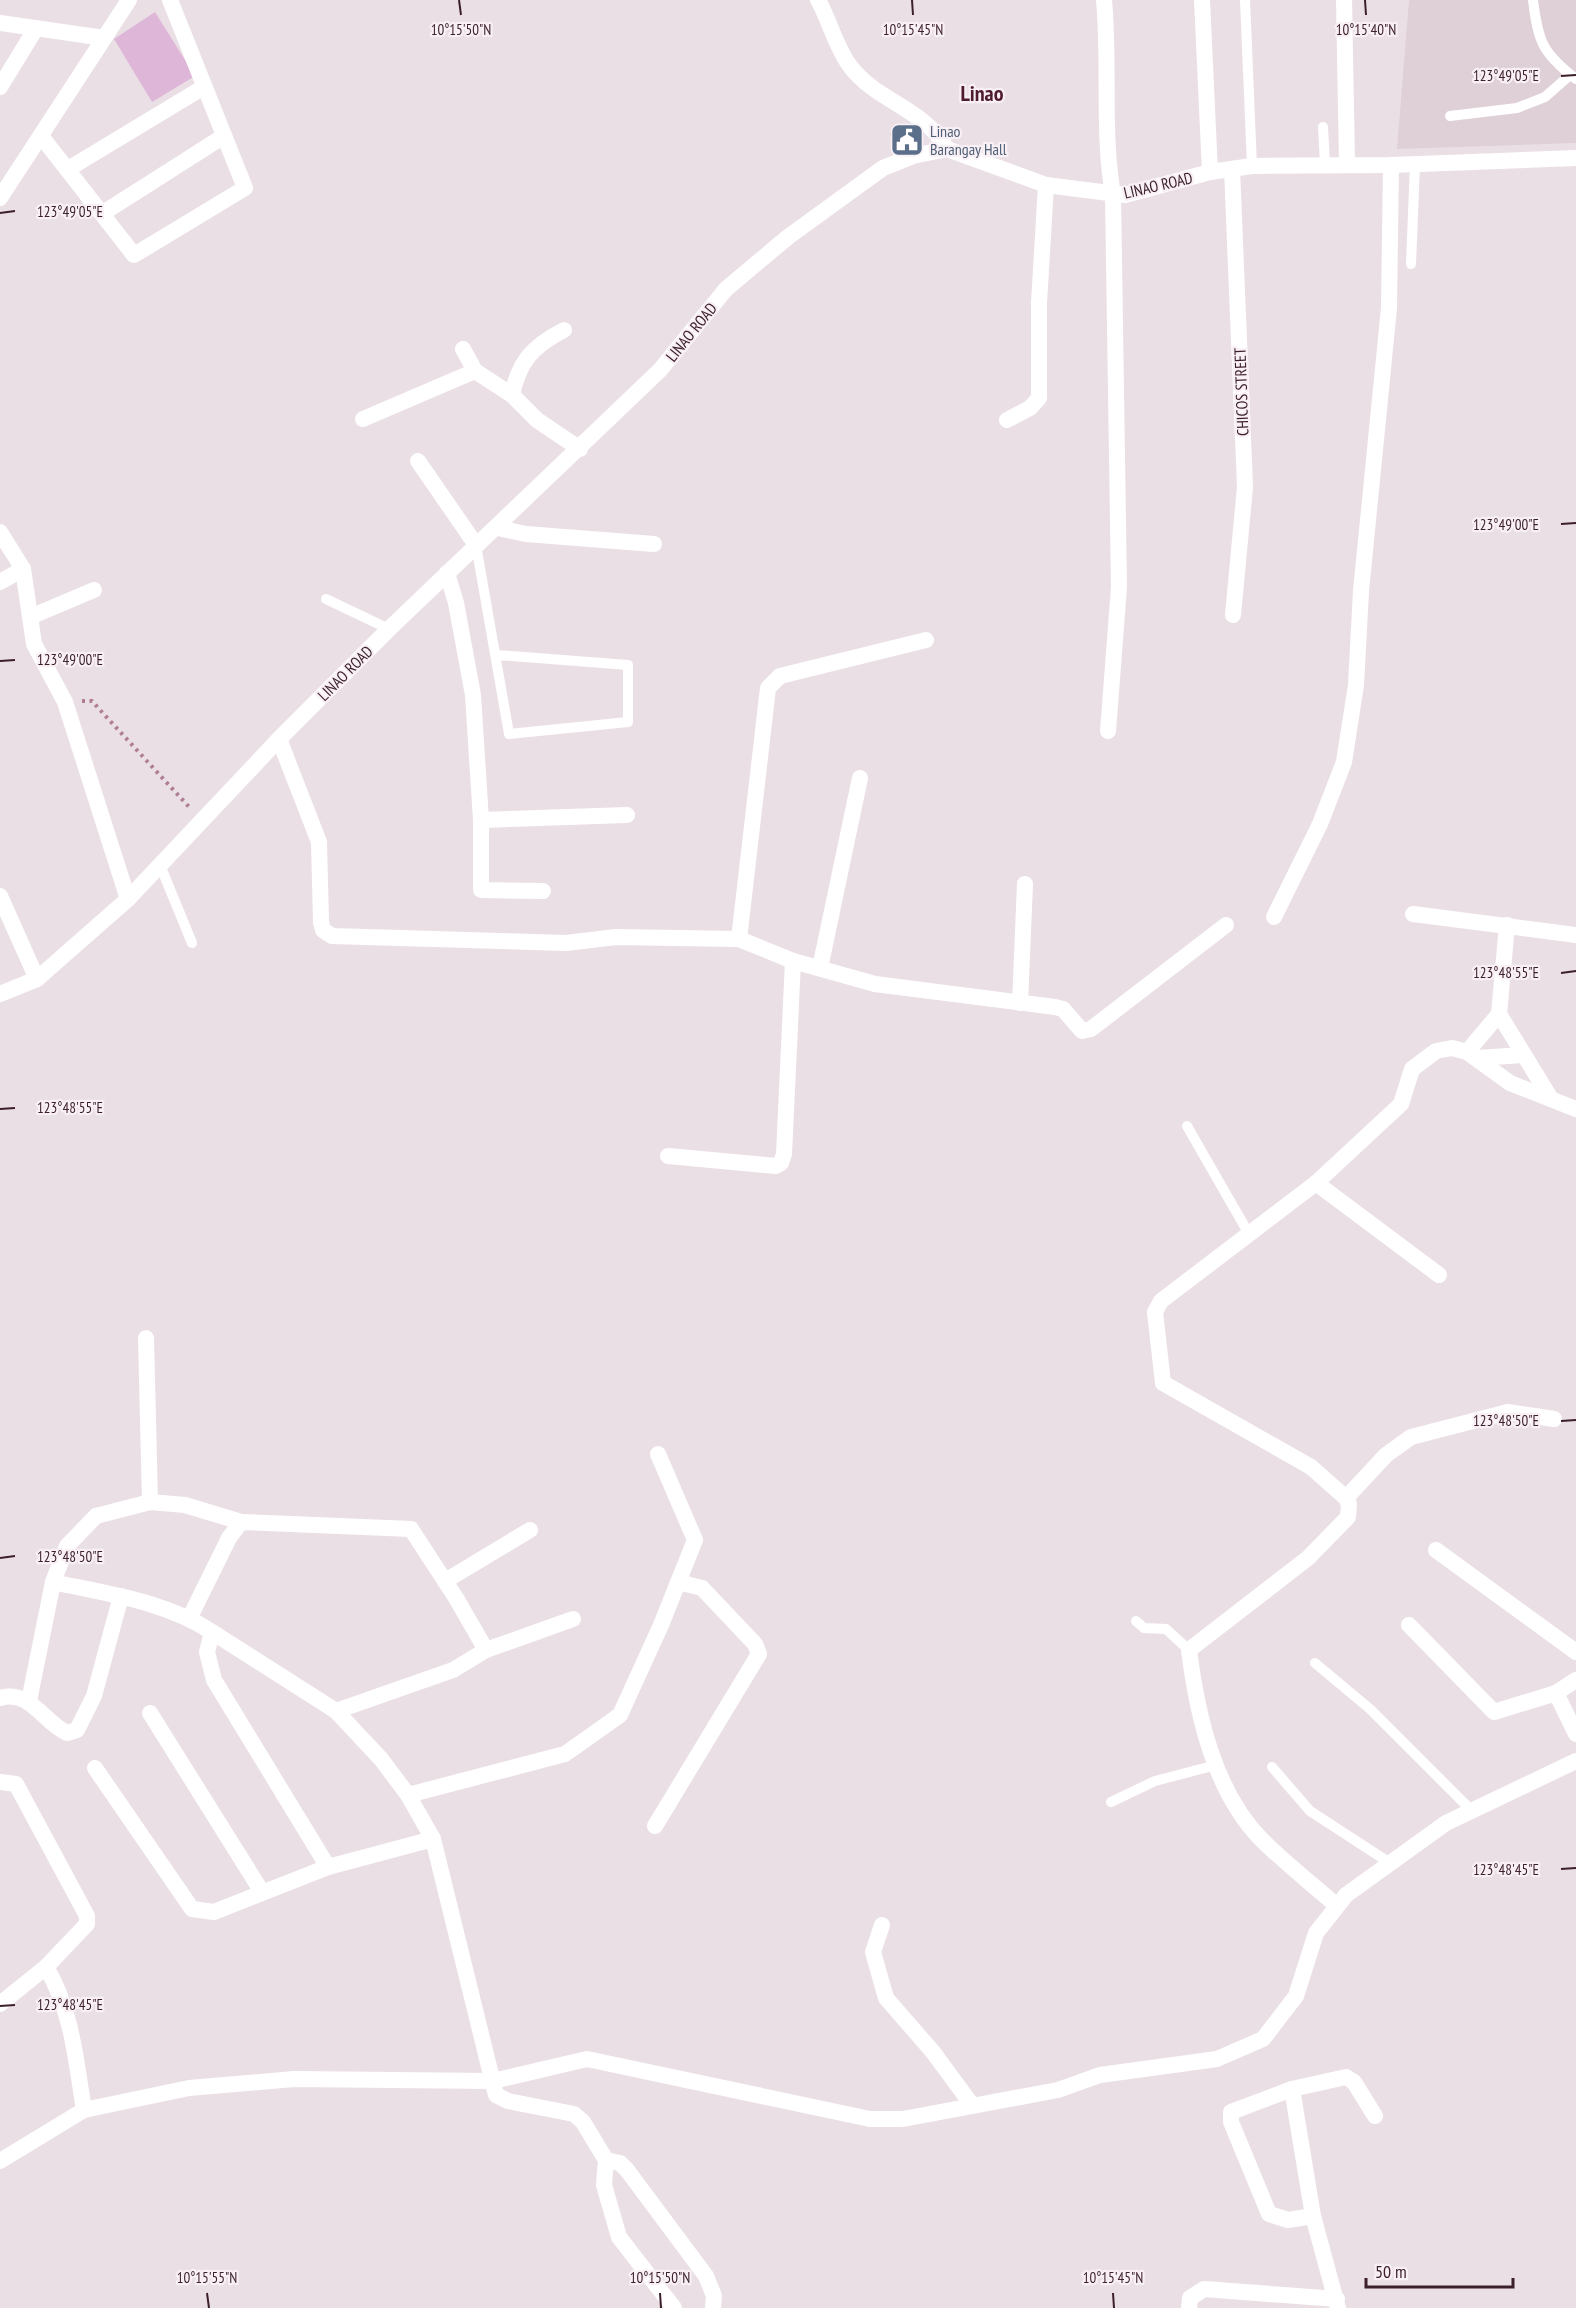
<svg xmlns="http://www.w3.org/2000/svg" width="1576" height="2308" font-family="'PT Sans Narrow',sans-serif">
<rect width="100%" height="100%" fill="#ebdfe6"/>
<polygon fill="#dfd0d8" points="1409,0 1576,0 1576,143 1397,149"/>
<polygon fill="#deb7d8" points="155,12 195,76 152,102 114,39"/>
<polygon fill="#ccbbc5" stroke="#c5b1bc" stroke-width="1.5" points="912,126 918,131 922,143 896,151 891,134"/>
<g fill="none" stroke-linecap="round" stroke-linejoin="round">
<polyline stroke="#b07e94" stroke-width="4" stroke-dasharray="3 4.5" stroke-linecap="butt" points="82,701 92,701 101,711 190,808"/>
<g stroke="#fff" stroke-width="10">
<polyline points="1245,0 1252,166"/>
<path d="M1533,0C1538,41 1542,53 1576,79"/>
<polyline points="1450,116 1517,108 1545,97 1570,75"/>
<polyline points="1323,127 1325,164"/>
<polyline points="1411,264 1415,164"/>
<polyline points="476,545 509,734 628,722 628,665 497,655"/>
<polyline points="326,599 389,629"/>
<polyline points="160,865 192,943"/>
<polyline points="1187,1126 1249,1234"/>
<polyline points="1136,1621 1144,1628 1166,1629 1189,1650"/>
<polyline points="1315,1663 1370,1709 1472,1811"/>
<polyline points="1272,1767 1310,1811 1390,1863"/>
<polyline points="1111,1802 1155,1781 1216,1765"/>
</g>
<g stroke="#fff" stroke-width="16">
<path d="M818,0C830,21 836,48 850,66C877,102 924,108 947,149"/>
<path d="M1104,0C1110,65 1102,131 1113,195L1119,587L1108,731"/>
<polyline points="1202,0 1210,172"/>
<polyline points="1344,0 1347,163"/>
<polyline points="0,23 104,38"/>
<polyline points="0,87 36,28"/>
<polyline points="41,136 134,255 245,188 170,0"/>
<polyline points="68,169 204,87"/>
<polyline points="1232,169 1245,487 1233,615"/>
<polyline points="0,198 129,0"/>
<polyline points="103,213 224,136"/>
<polyline points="463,349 475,371 512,395 537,420 580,449"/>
<path d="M512,395C519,361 533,346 564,330"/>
<polyline points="363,419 475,371"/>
<polyline points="1007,420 1030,408 1039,398 1039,303 1046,185"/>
<polyline points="418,461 476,545"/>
<polyline points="498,528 526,534 654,544"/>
<polyline points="0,532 23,569 34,644 65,702 128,899"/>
<polyline points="447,573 456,603 473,695 481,820 627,815"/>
<polyline points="0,582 23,569"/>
<polyline points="30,617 94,590"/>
<polyline points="279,739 319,842 321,922 323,930 332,936 566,943 616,937 739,939 793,961 875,984 1055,1007 1063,1009 1082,1031 1091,1029 1226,925"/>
<polyline points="481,820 481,890 543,891"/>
<polyline points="0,896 37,979"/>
<polyline points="1413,914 1576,935"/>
<polyline points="1274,917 1320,824 1344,762 1356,685 1361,591 1389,308 1391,165"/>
<polyline points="739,939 768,688 780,676 926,640"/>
<polyline points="820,968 860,778"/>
<polyline points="1020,1003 1025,884"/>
<polyline points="1499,1014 1551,1099"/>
<polyline points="1467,1052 1499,1014 1507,925"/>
<polyline points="1477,1058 1523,1055"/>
<polyline points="668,1156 776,1166 781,1163 784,1154 793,961"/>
<polyline points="1316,1183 1401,1104 1412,1069 1436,1051 1452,1048 1467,1052 1510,1083 1576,1109"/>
<polyline points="146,1338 150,1502"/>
<polyline points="1346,1498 1386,1455 1411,1437 1508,1412 1554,1419"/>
<polyline points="1436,1550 1576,1652"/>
<polyline points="445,1581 530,1530"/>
<path d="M53,1582C107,1594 165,1601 212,1632"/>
<polyline points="190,1617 229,1538 241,1522 411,1529 456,1598 486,1650"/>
<polyline points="1409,1625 1494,1712 1556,1693 1576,1680"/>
<polyline points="1556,1693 1576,1734"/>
<path d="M0,1698C30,1689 43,1722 67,1733L77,1730L94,1696L121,1596"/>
<polyline points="29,1701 53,1582 67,1546 96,1516 150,1502 185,1505 241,1522"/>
<polyline points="336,1711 453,1670 486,1650 573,1619"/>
<polyline points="150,1713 262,1892"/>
<polyline points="95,1768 192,1909 214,1912 328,1867 433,1839"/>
<polyline points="0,1782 16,1784 87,1916 87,1924 46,1967"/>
<polyline points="408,1795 565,1754 620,1715 661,1625 695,1540 658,1454"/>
<polyline points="655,1826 759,1654 755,1644 702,1588 678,1582"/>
<polyline points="328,1867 214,1680 207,1652 212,1632 336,1711 381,1759 408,1795 433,1839 496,2095 508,2101 574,2114 583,2122 606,2160 604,2185 619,2237 674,2308"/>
<path d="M1337,1906C1312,1884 1285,1863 1261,1839C1214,1791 1197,1714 1189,1650L1308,1558L1348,1517L1349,1504L1346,1498L1311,1467L1163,1383L1155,1312L1161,1301L1316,1183L1439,1275"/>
<polyline points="882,1925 873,1952 886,1998 933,2052 972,2105"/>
<path d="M0,2004L46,1967C72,2010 76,2061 84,2110"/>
<polyline points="1292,2089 1313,2216 1338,2308"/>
<polyline points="606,2160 620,2163 627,2170 706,2276 714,2296 713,2308"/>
<polyline points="0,2161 84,2110 189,2088 294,2079 493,2081 587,2059 870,2119 903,2119 1058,2090 1100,2075 1217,2059 1263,2039 1296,1996 1316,1933 1346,1895 1446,1823 1576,1761"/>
<polyline points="1313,2216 1288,2220 1269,2214 1231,2122 1231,2112 1292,2089 1346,2077 1354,2082 1375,2116"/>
<polyline points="1189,2308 1190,2298 1204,2289 1337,2299"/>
</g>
<polyline stroke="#fff" stroke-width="16" points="0,994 37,979 128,899 279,739 389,629 660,370 726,289 788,237 883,168 913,156 947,149 1046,185 1125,195 1210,172 1252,166 1391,165 1576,158"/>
</g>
<path fill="none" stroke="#3c1f2b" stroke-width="2" d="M459,0L461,15M912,0L913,15M1365,0L1366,15M1561,76L1576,75M0,213L15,211M1561,524L1576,523M0,661L15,660M1561,973L1576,971M0,1109L15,1108M1561,1421L1576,1420M0,1558L15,1556M1561,1869L1576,1868M0,2006L15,2005M207,2293L209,2308M660,2293L661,2308M1113,2293L1114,2308"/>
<defs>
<g id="civic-square" transform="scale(1.725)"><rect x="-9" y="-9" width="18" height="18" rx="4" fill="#5c6f8a" stroke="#f8f0f5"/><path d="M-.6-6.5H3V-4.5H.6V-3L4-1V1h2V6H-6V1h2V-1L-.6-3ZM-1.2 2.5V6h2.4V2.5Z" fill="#fff"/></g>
</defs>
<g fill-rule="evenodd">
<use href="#civic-square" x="907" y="140"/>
</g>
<g text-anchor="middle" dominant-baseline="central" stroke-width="4.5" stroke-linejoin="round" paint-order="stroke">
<g font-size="16" fill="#4e5e75" stroke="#f8f0f5" text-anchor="start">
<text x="930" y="131">Linao<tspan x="930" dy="18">Barangay Hall</tspan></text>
</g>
<g font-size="16" fill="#3c1f2b" stroke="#f8f0f5">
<text transform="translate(1158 185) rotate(-13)">LINAO ROAD</text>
<text transform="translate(691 332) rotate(-51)">LINAO ROAD</text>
<text transform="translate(1241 392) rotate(-92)">CHICOS STREET</text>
<text transform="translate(345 673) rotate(-45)">LINAO ROAD</text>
</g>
<g font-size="22" font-weight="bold" fill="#4f1b2e" stroke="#f8f0f5">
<text x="982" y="93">Linao</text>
</g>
</g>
<g font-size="15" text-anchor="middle" fill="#3c1f2b" stroke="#f8f0f5" stroke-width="4.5" stroke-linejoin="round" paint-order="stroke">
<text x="461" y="35">10°15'50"N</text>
<text x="913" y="35">10°15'45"N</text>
<text x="1366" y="35">10°15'40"N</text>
<text x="1506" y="81">123°49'05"E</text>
<text x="70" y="217">123°49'05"E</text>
<text x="1506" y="530">123°49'00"E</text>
<text x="70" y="665">123°49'00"E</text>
<text x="1506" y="978">123°48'55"E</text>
<text x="70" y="1113">123°48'55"E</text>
<text x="1506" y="1426">123°48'50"E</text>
<text x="70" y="1562">123°48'50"E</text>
<text x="1506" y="1875">123°48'45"E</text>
<text x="70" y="2010">123°48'45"E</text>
<text x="207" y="2283">10°15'55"N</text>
<text x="660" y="2283">10°15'50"N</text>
<text x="1113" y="2283">10°15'45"N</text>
</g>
<path d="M1366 2278v9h147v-9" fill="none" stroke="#3c1f2b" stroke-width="3"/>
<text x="1375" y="2278" font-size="18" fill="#3c1f2b" stroke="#f8f0f5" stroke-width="4.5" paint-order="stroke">50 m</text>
</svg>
